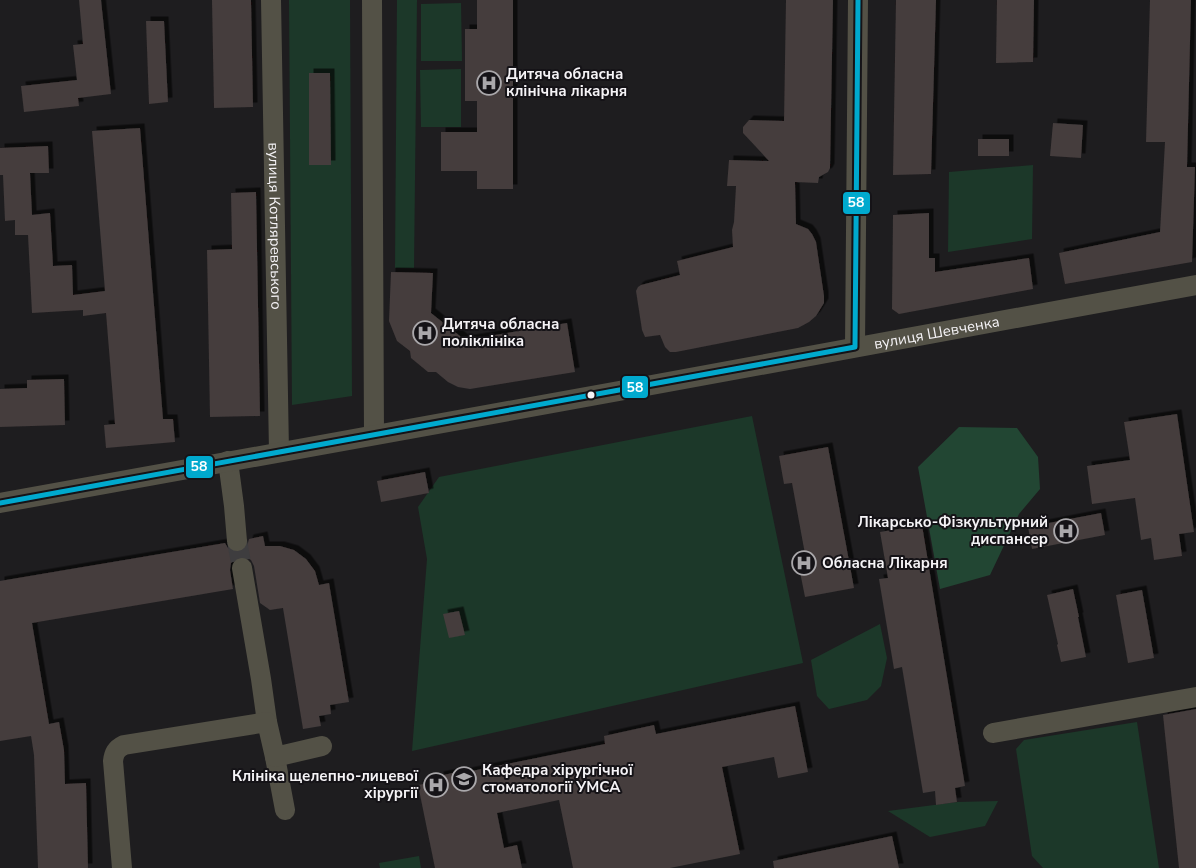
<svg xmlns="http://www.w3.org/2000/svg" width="1196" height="868" font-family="'Nunito Sans',sans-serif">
<defs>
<filter id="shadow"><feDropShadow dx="4.5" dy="-4.5" stdDeviation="0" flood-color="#0009"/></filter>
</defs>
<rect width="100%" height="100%" fill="#1e1d1f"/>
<g fill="#1c3829">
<polygon points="289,0 350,0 352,396 292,405"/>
<polygon points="397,0 417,0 414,268 395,268"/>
<polygon points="461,3 462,61 421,61 421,4"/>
<polygon points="461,69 461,127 421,127 420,70"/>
<polygon points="1033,165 1032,239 948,252 949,172"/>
<polygon points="752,416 803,663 412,751 427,559 418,507 439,477"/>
<polygon points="880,624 887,658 881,686 867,700 829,709 817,696 811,660"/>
<polygon points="1137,722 1159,868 1043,868 1032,856 1016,749 1024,740"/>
<polygon points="998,801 985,826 930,837 888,811 957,802"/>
<polygon points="419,856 421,868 380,868 379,863"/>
</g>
<polygon fill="#224633" points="959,427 1017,428 1038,457 1040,489 1019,514 990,575 940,589 918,467"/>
<g fill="#443c3c" filter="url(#shadow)">
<polygon points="79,0 101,0 111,94 78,98 79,106 24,112 21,86 77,80 73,45 83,44"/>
<polygon points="212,0 251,0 253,107 214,108"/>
<polygon points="477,0 513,0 513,189 477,189 477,171 441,171 441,132 477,132 477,101 465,101 465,29 477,29"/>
<polygon points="786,0 833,0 830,168 828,172 819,177 818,183 795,182 796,224 808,229 812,234 816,242 824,296 824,303 816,316 809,322 798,328 676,352 670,352 665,347 660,335 645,337 642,330 636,291 638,287 641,285 680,275 677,261 733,247 732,230 734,222 736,186 727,186 729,160 769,161 743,133 743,127 749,120 784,121"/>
<polygon points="896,0 936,0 931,174 893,175"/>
<polygon points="997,0 1034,0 1033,62 996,63"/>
<polygon points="1150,0 1191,0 1187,167 1195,167 1192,262 1065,284 1059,253 1160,232 1165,142 1146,142"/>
<polygon points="146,21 164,21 168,102 149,104"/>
<polygon points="309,73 330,73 331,165 309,165"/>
<polygon points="1053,123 1083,125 1081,158 1050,156"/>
<polygon points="140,128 163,419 173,419 175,442 106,448 104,425 115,424 106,313 83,316 83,310 32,313 28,235 15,235 15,220 5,221 3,175 0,175 0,148 48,146 49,173 30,173 32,215 50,213 53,266 72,265 73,295 105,291 92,131"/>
<rect x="978" y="139" width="31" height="17"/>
<polygon points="256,192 260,416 210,417 207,250 232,249 231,193"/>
<polygon points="929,213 929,258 935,258 935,272 1029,258 1033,289 899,314 892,309 893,215"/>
<polygon points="391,272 433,273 431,313 465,340 567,323 575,372 470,389 458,387 448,382 436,372 428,372 411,358 410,351 397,341 389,321"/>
<polygon points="64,379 65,425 0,427 0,389 27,388 27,380"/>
<polygon points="1177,414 1194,532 1179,534 1182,556 1154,560 1151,538 1141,540 1135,498 1092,504 1087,466 1130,460 1124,422"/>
<polygon points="828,447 854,588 805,597 799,567 807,565 792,483 784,484 779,456"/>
<polygon points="425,472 429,493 381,502 377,481"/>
<polygon points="1101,513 1105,535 1032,549 1028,527"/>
<polygon points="922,525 965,786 955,788 957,802 936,805 935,791 923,793 902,667 894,669 879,579 888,578 880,532"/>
<polygon points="263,536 265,546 280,546 294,550 306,559 315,571 319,585 329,583 349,702 330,705 331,714 319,716 321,726 303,729 283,608 270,610 260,603 254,566 251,560 246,557 240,556 235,559 231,563 230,570 233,589 32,623 49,724 59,722 64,750 65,784 86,783 88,868 38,868 34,755 31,736 0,741 0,581 225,543 228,548 232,551 238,553 243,551 247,546 249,539"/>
<polygon points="1073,589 1079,617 1078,617 1086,657 1061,662 1057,645 1058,644 1047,595"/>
<polygon points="1142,590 1154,658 1128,663 1116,595"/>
<polygon points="459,611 465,635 449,638 443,614"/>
<polygon points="795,706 808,772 778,778 774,757 722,767 740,854 670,868 573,868 559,800 497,813 504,848 517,845 522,868 435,868 418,785 440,781 439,776 457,772 457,774 605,744 604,736 654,725 656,734"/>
<polygon points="1196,709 1196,868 1179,868 1163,715"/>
<polygon points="892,836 899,868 774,868 773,861"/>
</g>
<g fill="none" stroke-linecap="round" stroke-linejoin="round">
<polyline stroke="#3e3d3f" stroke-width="20" stroke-dasharray="20 10" stroke-linecap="butt" points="237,541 242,568"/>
<g stroke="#535146" stroke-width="20">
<path id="s1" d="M271,0L279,452"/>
<polyline points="372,0 374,435"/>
<polyline points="855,347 858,0"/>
<polyline points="228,461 234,506 237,541"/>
<path id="s2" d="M0,503L619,391L1196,285"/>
<polyline points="242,568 261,679 267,722"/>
<polyline points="993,733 1196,697"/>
<polyline points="275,757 285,810"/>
<path d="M122,868L113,761C114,753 116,749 124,745L267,722L275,757L322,746"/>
</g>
<g stroke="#151317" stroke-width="9">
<polyline id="bus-1" points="0,503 855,347 858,0"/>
</g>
<use href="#bus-1" stroke="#00a9ce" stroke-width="5"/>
</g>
<defs>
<g id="hospital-ring" transform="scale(1.25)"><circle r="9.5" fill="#151317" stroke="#aaa8ab" stroke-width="1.5"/><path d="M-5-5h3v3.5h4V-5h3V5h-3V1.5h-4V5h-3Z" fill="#aaa8ab"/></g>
<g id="university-ring" transform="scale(1.25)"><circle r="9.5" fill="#151317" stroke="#aaa8ab" stroke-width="1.5"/><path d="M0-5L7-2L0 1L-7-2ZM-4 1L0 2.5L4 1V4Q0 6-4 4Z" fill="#aaa8ab"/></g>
</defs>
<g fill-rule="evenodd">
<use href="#hospital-ring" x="489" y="83"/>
<use href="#hospital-ring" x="425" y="333"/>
<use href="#hospital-ring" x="1066" y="531"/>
<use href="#hospital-ring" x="804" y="563"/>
<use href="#university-ring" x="464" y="779"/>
<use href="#hospital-ring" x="436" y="785"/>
</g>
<circle fill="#f5f3f6" stroke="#151317" stroke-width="2" cx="591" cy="395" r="4.5"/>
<g text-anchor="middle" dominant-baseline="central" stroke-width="4" stroke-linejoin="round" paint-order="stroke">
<g font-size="15" font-weight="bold" fill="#f5f3f6" stroke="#151317" text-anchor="start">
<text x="506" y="74">Дитяча обласна<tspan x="506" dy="17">клінічна лікарня</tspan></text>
<text x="442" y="324">Дитяча обласна<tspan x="442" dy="17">поліклініка</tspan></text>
<text x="1048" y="522" text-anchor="end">Лікарсько-Фізкультурний<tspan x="1048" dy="17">диспансер</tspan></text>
<text x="822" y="563">Обласна Лікарня</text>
<text x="482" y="770">Кафедра хірургічної<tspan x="482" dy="17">стоматології УМСА</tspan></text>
<text x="418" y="776" text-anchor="end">Клініка щелепно-лицевої<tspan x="418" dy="17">хірургії</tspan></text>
</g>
<g font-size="15" fill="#f5f3f6" stroke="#151317">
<text stroke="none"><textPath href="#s1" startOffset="226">вулиця Котляревського</textPath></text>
<text stroke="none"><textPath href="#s2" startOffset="952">вулиця Шевченка</textPath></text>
</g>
</g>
<g stroke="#151317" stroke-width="2">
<rect x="842" y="191" width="29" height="24" rx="5" fill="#00a9ce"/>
<rect x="621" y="375" width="28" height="24" rx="5" fill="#00a9ce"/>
<rect x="185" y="455" width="29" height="24" rx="5" fill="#00a9ce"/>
</g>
<g font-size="14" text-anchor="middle" font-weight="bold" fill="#fff">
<text x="856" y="207">58</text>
<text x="635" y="392">58</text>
<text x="199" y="471">58</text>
</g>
</svg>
